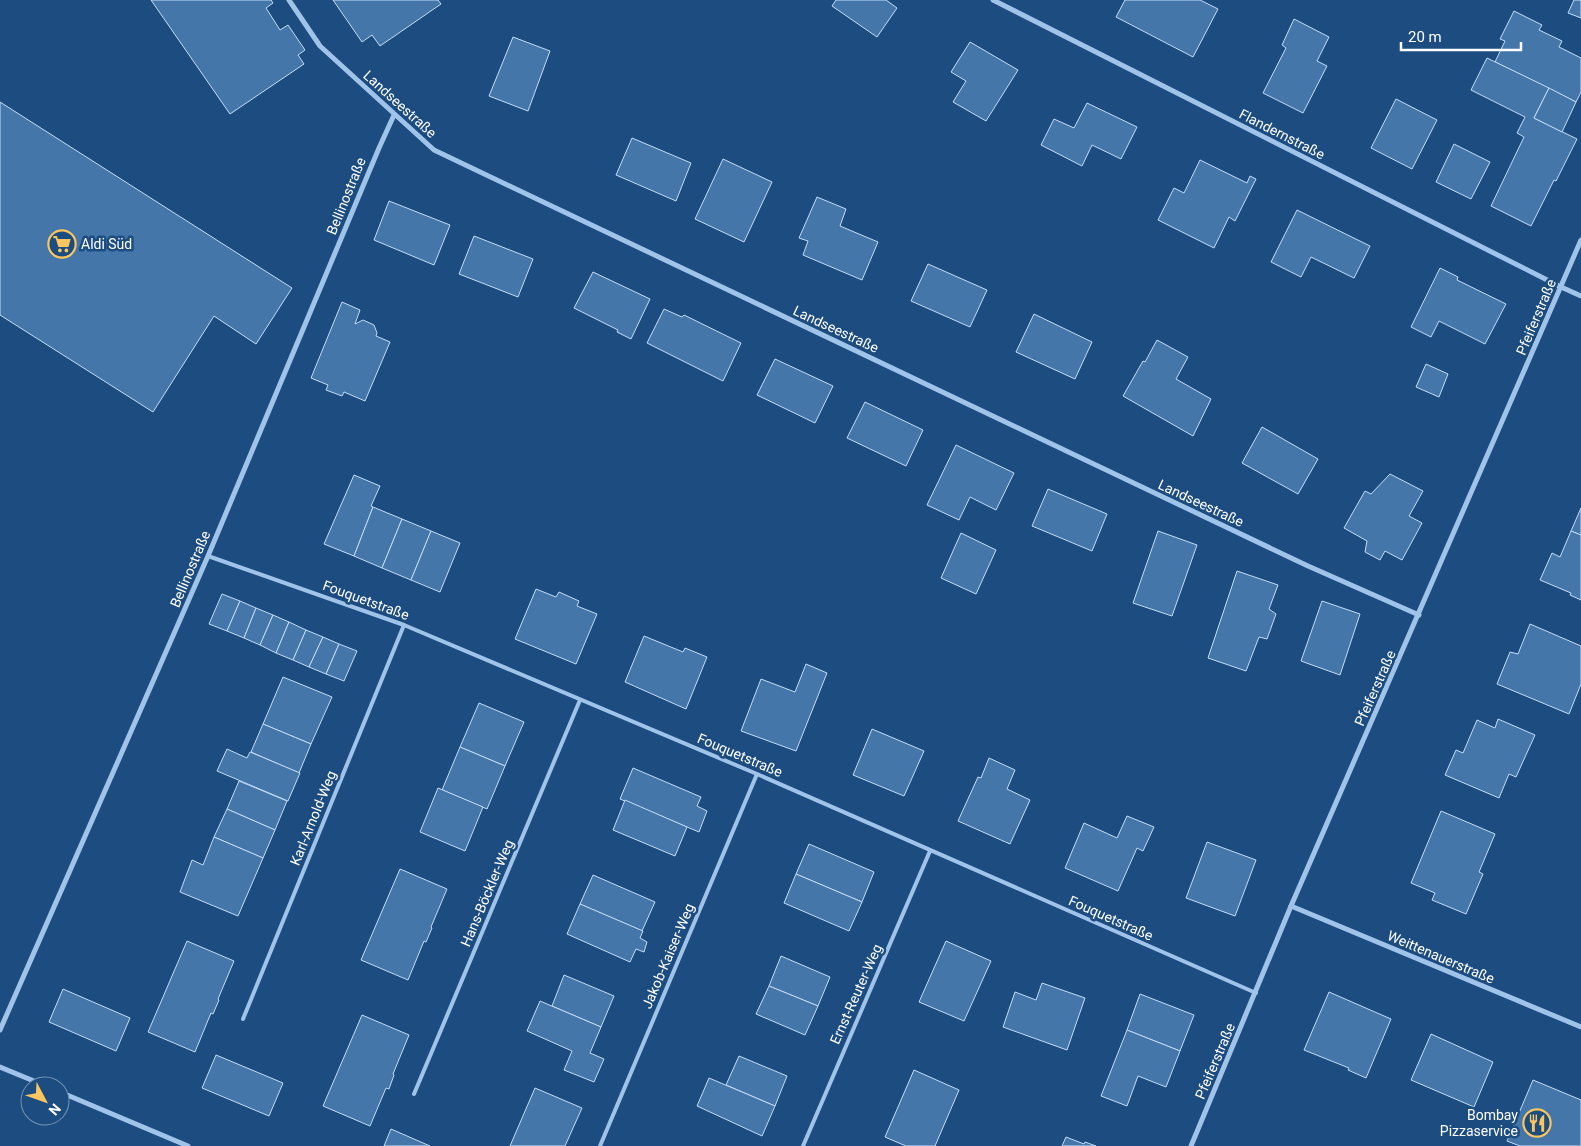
<svg xmlns="http://www.w3.org/2000/svg" width="1581" height="1146" font-family="Roboto,sans-serif">
<rect width="100%" height="100%" fill="#1c4c80"/>
<g fill="#4476aa" stroke="#c4ddf7">
<polygon points="151,0 271,0 273,3 266,8 280,30 288,25 305,50 298,55 304,64 230,114"/>
<polygon points="333,0 438,0 441,4 380,46 372,35 362,42"/>
<polygon points="836,0 886,0 897,8 877,37 832,6"/>
<polygon points="1125,0 1200,0 1218,9 1193,57 1116,17"/>
<polygon points="1574,0 1581,0 1581,18 1568,13"/>
<polygon points="1514,11 1542,25 1539,30 1562,41 1559,47 1581,58 1581,92 1576,102 1495,62 1505,41 1500,39"/>
<polygon points="1294,19 1329,37 1317,61 1327,66 1303,113 1263,93 1286,48 1282,45"/>
<polygon points="513,37 550,51 528,111 489,96"/>
<polygon points="970,42 1018,70 986,121 953,102 966,81 951,72"/>
<polygon points="1487,58 1549,88 1534,118 1577,139 1556,181 1554,180 1531,226 1491,206 1524,137 1517,133 1525,117 1471,90"/>
<polygon points="1549,88 1576,102 1562,132 1534,118"/>
<polygon points="1396,99 1437,120 1412,169 1371,148"/>
<polygon points="0,102 292,288 256,344 214,316 153,412 0,315"/>
<polygon points="1087,103 1137,127 1121,159 1092,145 1082,166 1041,145 1054,119 1074,128"/>
<polygon points="632,138 691,163 676,201 616,175"/>
<polygon points="1454,144 1490,162 1471,199 1436,182"/>
<polygon points="723,159 772,182 744,242 695,219"/>
<polygon points="1200,160 1247,183 1250,176 1256,179 1235,221 1229,217 1214,248 1158,220 1174,188 1184,193"/>
<polygon points="817,197 846,209 840,226 878,242 862,280 803,255 808,241 799,238"/>
<polygon points="389,201 450,225 434,265 374,240"/>
<polygon points="1297,210 1370,246 1354,278 1311,257 1301,277 1271,262"/>
<polygon points="474,236 533,259 518,297 459,274"/>
<polygon points="928,264 987,290 970,327 911,301"/>
<polygon points="1440,268 1458,277 1457,280 1506,304 1485,344 1439,321 1431,337 1411,327"/>
<polygon points="593,272 650,299 631,339 617,332 618,330 574,308"/>
<polygon points="342,302 360,310 355,324 363,320 374,325 377,333 376,336 390,342 365,401 344,392 342,396 326,390 328,385 311,378"/>
<polygon points="664,309 682,317 684,315 741,343 723,381 647,343"/>
<polygon points="1034,314 1092,342 1075,379 1016,352"/>
<polygon points="1157,340 1188,357 1176,379 1211,399 1193,436 1123,396 1143,361 1145,362"/>
<polygon points="775,359 833,386 815,423 757,395"/>
<polygon points="1426,364 1448,374 1439,397 1416,387"/>
<polygon points="865,402 923,430 906,466 847,438"/>
<polygon points="1262,427 1318,459 1298,494 1242,463"/>
<polygon points="956,445 1014,473 996,510 970,497 959,520 927,505"/>
<polygon points="1390,474 1423,491 1409,516 1422,523 1402,560 1385,551 1380,560 1365,552 1367,541 1344,528 1365,491 1371,494"/>
<polygon points="354,475 380,486 371,506 373,507 354,556 324,544"/>
<polygon points="1048,489 1107,514 1092,551 1032,526"/>
<polygon points="373,507 402,519 382,568 354,556"/>
<polygon points="1581,508 1581,535 1571,531"/>
<polygon points="402,519 431,531 411,580 382,568"/>
<polygon points="431,531 460,543 440,592 411,580"/>
<polygon points="1158,531 1197,545 1172,616 1133,603"/>
<polygon points="1571,531 1581,535 1581,600 1570,595 1571,593 1540,580 1552,553 1560,557"/>
<polygon points="961,533 996,550 976,594 941,578"/>
<polygon points="1237,571 1278,585 1269,609 1276,614 1267,639 1259,637 1246,671 1208,658"/>
<polygon points="536,589 556,597 559,592 579,601 577,606 597,614 576,664 515,639"/>
<polygon points="222,594 240,601 227,631 209,624"/>
<polygon points="240,601 256,608 244,638 227,631"/>
<polygon points="1322,601 1360,614 1340,675 1301,661"/>
<polygon points="256,608 273,615 260,645 244,638"/>
<polygon points="273,615 289,622 276,653 260,645"/>
<polygon points="289,622 306,630 293,660 276,653"/>
<polygon points="1530,624 1581,646 1581,684 1569,714 1497,684 1510,652 1518,654"/>
<polygon points="306,630 323,637 309,667 293,660"/>
<polygon points="644,636 683,652 685,648 707,657 686,709 625,682"/>
<polygon points="323,637 339,644 326,674 309,667"/>
<polygon points="339,644 357,651 344,681 326,674"/>
<polygon points="806,664 827,673 796,751 741,731 761,679 795,692"/>
<polygon points="283,677 332,697 311,744 263,724"/>
<polygon points="479,703 524,722 505,766 460,747"/>
<polygon points="1498,719 1535,735 1516,777 1509,774 1499,798 1445,775 1456,750 1463,753 1477,720 1495,728"/>
<polygon points="263,724 311,744 299,773 251,752"/>
<polygon points="872,729 924,751 904,796 853,775"/>
<polygon points="460,747 505,766 487,809 442,790"/>
<polygon points="227,749 247,758 250,752 300,773 288,801 217,771"/>
<polygon points="989,758 1015,770 1007,789 1030,800 1010,844 958,821 978,777 981,778"/>
<polygon points="633,768 701,797 697,806 707,811 699,832 620,799"/>
<polygon points="239,781 287,801 275,830 227,809"/>
<polygon points="438,788 483,807 465,851 420,832"/>
<polygon points="625,800 687,827 675,856 613,830"/>
<polygon points="227,809 275,830 263,858 214,837"/>
<polygon points="1441,811 1495,834 1479,872 1483,874 1466,914 1432,900 1435,893 1411,883"/>
<polygon points="1127,816 1154,827 1143,851 1137,848 1118,891 1065,868 1084,823 1117,838"/>
<polygon points="214,837 263,858 238,916 180,892 192,860 203,865"/>
<polygon points="1207,842 1256,860 1235,916 1186,898"/>
<polygon points="809,844 874,872 862,902 796,874"/>
<polygon points="400,869 447,889 431,927 432,928 426,942 424,941 408,980 361,960"/>
<polygon points="796,874 862,902 849,931 784,903"/>
<polygon points="593,875 655,902 642,931 580,904"/>
<polygon points="580,904 643,931 640,938 647,942 644,952 636,949 630,962 567,934"/>
<polygon points="187,941 234,961 218,999 219,1000 213,1014 211,1013 195,1052 148,1032"/>
<polygon points="946,941 991,961 964,1021 919,1002"/>
<polygon points="781,956 830,977 818,1006 769,986"/>
<polygon points="564,975 614,996 601,1027 552,1006"/>
<polygon points="1042,983 1085,998 1067,1050 1003,1027 1015,992 1036,1000"/>
<polygon points="769,986 818,1006 805,1035 756,1014"/>
<polygon points="63,989 130,1018 116,1051 49,1022"/>
<polygon points="1329,992 1391,1019 1366,1078 1348,1070 1349,1068 1304,1050"/>
<polygon points="1140,994 1194,1015 1180,1051 1127,1030"/>
<polygon points="540,1001 601,1027 590,1053 604,1059 594,1082 564,1070 572,1051 527,1031"/>
<polygon points="362,1015 409,1035 393,1074 394,1075 389,1089 386,1088 370,1126 323,1106"/>
<polygon points="1127,1030 1180,1051 1166,1087 1138,1076 1127,1106 1101,1096"/>
<polygon points="1431,1034 1493,1062 1474,1107 1411,1080"/>
<polygon points="216,1055 283,1083 269,1116 202,1088"/>
<polygon points="739,1056 787,1076 775,1106 726,1085"/>
<polygon points="914,1070 959,1090 935,1146 906,1146 885,1137"/>
<polygon points="709,1078 775,1106 762,1136 697,1106"/>
<polygon points="1533,1080 1581,1100 1581,1146 1520,1146 1507,1141"/>
<polygon points="535,1088 582,1108 565,1146 510,1146"/>
<polygon points="391,1129 430,1146 384,1146"/>
<polygon points="1066,1137 1084,1144 1085,1142 1096,1146 1062,1146"/>
</g>
<g fill="none" stroke-linecap="round" stroke-linejoin="round">
<g stroke="#a0c4e9" stroke-width="4">
<polyline points="208,556 404,625 757,774 1256,993"/>
<polyline points="243,1019 404,625"/>
<polyline points="414,1094 580,700"/>
<polyline points="600,1146 757,774"/>
<polyline points="803,1146 930,851"/>
</g>
<g stroke="#a0c4e9" stroke-width="5">
<polyline points="289,0 320,46 434,150 1308,566 1419,615"/>
<polyline points="993,0 1561,287 1581,296"/>
<polyline points="1291,906 1581,1027"/>
<polyline points="0,1030 208,556 379,148 394,115"/>
<polyline points="0,1067 46,1086"/>
<polyline points="60,1092 188,1146"/>
<polyline points="1191,1146 1291,906 1581,240"/>
</g>
</g>
<defs>
<g id="supermarket-ring" transform="scale(1.4375)"><circle r="9.5" fill="#1c4c80" stroke="#fac65d" stroke-width="1.5"/><path d="M-6-5.5h2.5l.6 2H6L4.5 2H-2.5L-4.4-4H-6ZM-1.5 3.2a1.3 1.3 0 1 0 .1 0ZM3 3.2a1.3 1.3 0 1 0 .1 0Z" fill="#fac65d"/></g>
<g id="restaurant-ring" transform="scale(1.4375)"><circle r="9.5" fill="#1c4c80" stroke="#fac65d" stroke-width="1.5"/><path d="M-5-6h1v4h1v-4h1v4h1v-4h1v5L-1.5 .5V6h-2V.5L-5-1ZM5-6V6H3V1.5H1.5Q1.5-4 5-6Z" fill="#fac65d"/></g>
</defs>
<g fill-rule="evenodd">
<use href="#supermarket-ring" x="62" y="244"/>
<use href="#restaurant-ring" x="1537" y="1123"/>
</g>
<g text-anchor="middle" dominant-baseline="central" stroke-width="5" stroke-linejoin="round" paint-order="stroke">
<g font-size="14" fill="#fff" stroke="#1c4c80">
<text transform="translate(400 104) rotate(42)">Landseestraße</text>
<text transform="translate(1282 134) rotate(27)">Flandernstraße</text>
<text transform="translate(346 196) rotate(-68)">Bellinostraße</text>
<text transform="translate(1536 317) rotate(-67)">Pfeiferstraße</text>
<text transform="translate(836 329) rotate(25)">Landseestraße</text>
<text transform="translate(1201 503) rotate(25)">Landseestraße</text>
<text transform="translate(190 569) rotate(-67)">Bellinostraße</text>
<text transform="translate(366 600) rotate(20)">Fouquetstraße</text>
<text transform="translate(1375 688) rotate(-66)">Pfeiferstraße</text>
<text transform="translate(740 755) rotate(23)">Fouquetstraße</text>
<text transform="translate(313 818) rotate(-68)">Karl-Arnold-Weg</text>
<text transform="translate(487 893) rotate(-67)">Hans-Böckler-Weg</text>
<text transform="translate(1111 918) rotate(24)">Fouquetstraße</text>
<text transform="translate(668 956) rotate(-67)">Jakob-Kaiser-Weg</text>
<text transform="translate(1441 957) rotate(23)">Weittenauerstraße</text>
<text transform="translate(856 994) rotate(-66)">Ernst-Reuter-Weg</text>
<text transform="translate(1215 1061) rotate(-67)">Pfeiferstraße</text>
</g>
<g font-size="14" fill="#fff" stroke="#1c4c80" text-anchor="start">
<text x="81" y="244">Aldi Süd</text>
<text x="1518" y="1115" text-anchor="end">Bombay<tspan x="1518" dy="16">Pizzaservice</tspan></text>
</g>
</g>
<g transform="translate(45 1101) rotate(131)"><circle r="24" fill="#1c4c80" stroke="#7794b3"/>
<path d="M0-4L9 19L0 12L-9 19Z" fill="#fac65d"/>
<text y="-8" font-size="14" font-weight="bold" text-anchor="middle" fill="#ffffff">N</text>
</g>
<path d="M1401 42v8h120v-8" fill="none" stroke="#ffffff" stroke-width="2.5"/>
<text x="1408" y="42" font-size="15" fill="#ffffff" stroke="#1c4c80" stroke-width="4" paint-order="stroke">20 m</text>
</svg>
